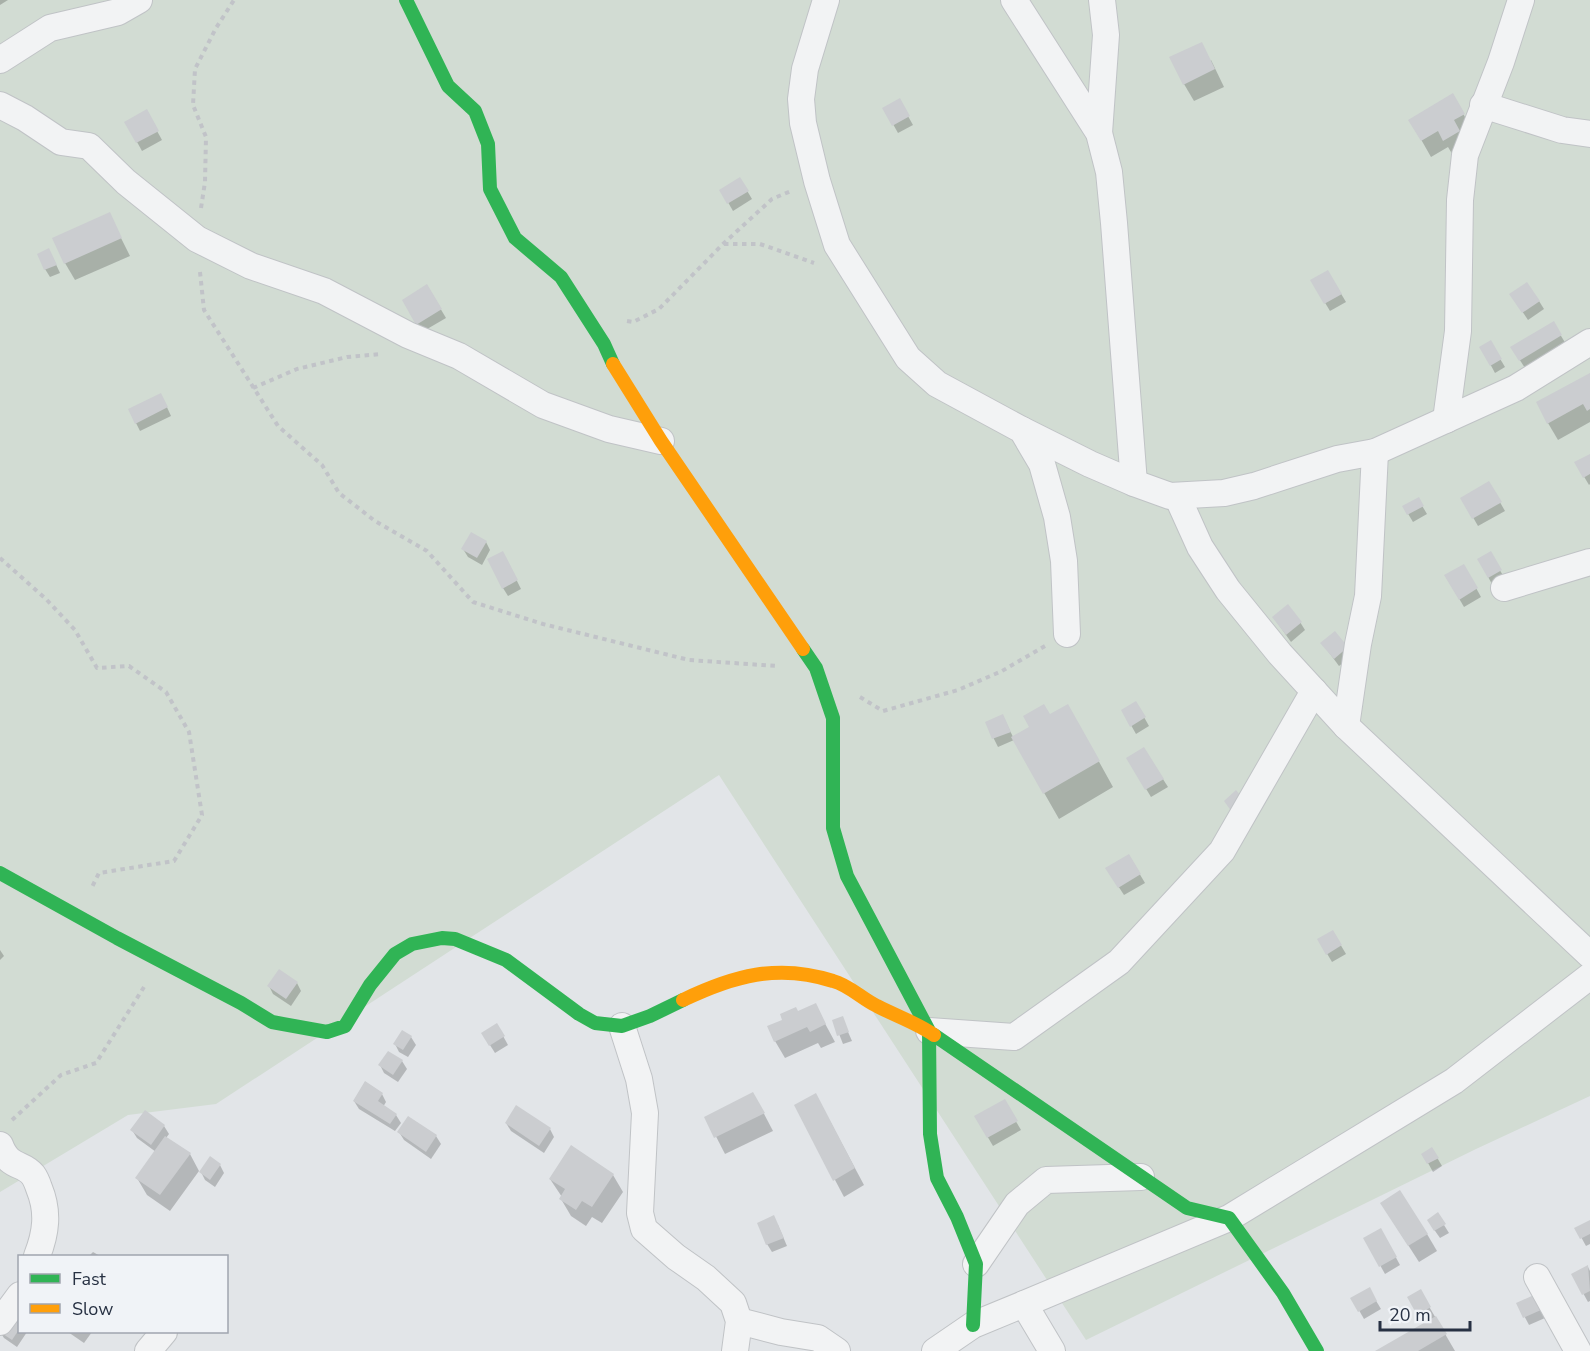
<svg xmlns="http://www.w3.org/2000/svg" width="1590" height="1351" font-family="'Nunito Sans',sans-serif">
<rect width="100%" height="100%" fill="#e2e5e8"/>
<polygon fill="#d2dcd3" points="0,0 1590,0 1590,1096 1476,1149 1086,1340 719,775 216,1104 128,1115 0,1192"/>
<g fill="#0003">
<polygon points="0,0 8,0 0,5"/>
<polygon points="1211,60 1224,87 1194,101 1184,84"/>
<polygon points="1453,96 1473,131 1454,157 1448,147 1431,157 1410,120"/>
<polygon points="899,100 913,125 898,133 884,108"/>
<polygon points="146,111 162,140 142,151 126,122"/>
<polygon points="740,179 752,199 733,211 721,190"/>
<polygon points="109,214 130,256 75,280 65,263"/>
<polygon points="53,258 60,273 50,277 45,269"/>
<polygon points="1328,272 1346,302 1330,311 1312,281"/>
<polygon points="427,286 446,318 422,332 404,300"/>
<polygon points="1539,301 1544,309 1528,320 1516,302"/>
<polygon points="1553,323 1566,344 1525,368 1512,348"/>
<polygon points="1490,342 1505,367 1495,373 1481,347"/>
<polygon points="1590,375 1590,422 1558,440 1548,423"/>
<polygon points="165,403 171,416 140,431 136,423"/>
<polygon points="1590,455 1590,484 1589,485 1576,463"/>
<polygon points="1489,483 1505,511 1478,526 1462,498"/>
<polygon points="1418,499 1427,514 1413,522 1404,507"/>
<polygon points="486,542 490,550 482,565 468,557 463,549"/>
<polygon points="1490,553 1505,579 1493,586 1479,560"/>
<polygon points="507,561 521,589 508,596 503,588"/>
<polygon points="1464,566 1481,597 1464,607 1446,576"/>
<polygon points="1274,618 1300,622 1305,630 1291,642"/>
<polygon points="1335,633 1352,656 1339,666 1322,643"/>
<polygon points="1136,703 1149,726 1136,734 1123,711"/>
<polygon points="1003,716 1013,737 1049,716 1082,731 1113,787 1059,819 1014,740 998,747 994,739 987,723"/>
<polygon points="1144,749 1168,787 1151,797 1128,759"/>
<polygon points="1129,856 1145,883 1124,895 1107,869"/>
<polygon points="1333,932 1346,954 1332,962 1319,940"/>
<polygon points="0,950 4,956 0,960"/>
<polygon points="297,983 301,991 291,1006 273,994 269,986"/>
<polygon points="815,1005 835,1042 821,1048 818,1043 785,1058 775,1041 798,1013"/>
<polygon points="842,1018 852,1041 843,1044 834,1021"/>
<polygon points="497,1025 508,1045 495,1053 483,1034"/>
<polygon points="411,1037 416,1045 408,1057 399,1052 395,1044"/>
<polygon points="402,1061 407,1069 398,1082 384,1073 380,1065"/>
<polygon points="382,1094 386,1102 383,1107 396,1115 401,1123 395,1131 359,1109 354,1101"/>
<polygon points="1004,1101 1021,1130 993,1146 976,1117"/>
<polygon points="796,1106 825,1112 864,1185 844,1197"/>
<polygon points="762,1110 773,1131 725,1154 706,1117"/>
<polygon points="409,1118 436,1136 441,1144 431,1159 404,1140 399,1132"/>
<polygon points="506,1123 550,1129 554,1137 544,1153 511,1131"/>
<polygon points="164,1126 169,1134 166,1138 190,1154 199,1171 170,1211 147,1195 137,1178 156,1152 137,1138 132,1130"/>
<polygon points="571,1147 613,1175 623,1192 602,1223 592,1217 586,1226 571,1216 561,1199 562,1197 550,1179"/>
<polygon points="1432,1149 1442,1166 1433,1172 1423,1154"/>
<polygon points="220,1165 224,1173 215,1187 205,1180 201,1172"/>
<polygon points="1392,1220 1427,1234 1437,1251 1419,1262"/>
<polygon points="1590,1221 1590,1244 1586,1246 1576,1228"/>
<polygon points="778,1225 787,1246 772,1252 767,1244"/>
<polygon points="1444,1225 1449,1233 1440,1238 1433,1228"/>
<polygon points="1381,1230 1400,1265 1385,1274 1365,1238"/>
<polygon points="93,1252 100,1256 89,1256"/>
<polygon points="1588,1267 1590,1271 1590,1301 1588,1302 1573,1275"/>
<polygon points="1369,1289 1381,1309 1364,1319 1352,1298"/>
<polygon points="1420,1291 1455,1351 1378,1351 1424,1324 1409,1298"/>
<polygon points="1518,1304 1538,1305 1545,1318 1529,1325"/>
<polygon points="20,1320 20,1332 27,1332 17,1347 4,1338 0,1332"/>
<polygon points="68,1332 92,1332 84,1343"/>
</g>
<g fill="#cbcdd0">
<polygon points="1202,42 1215,69 1183,85 1169,57"/>
<polygon points="1453,93 1465,114 1454,120 1460,131 1443,141 1438,131 1421,141 1408,120"/>
<polygon points="900,98 910,116 892,126 882,108"/>
<polygon points="147,109 159,131 136,143 124,122"/>
<polygon points="740,177 749,191 727,204 719,190"/>
<polygon points="110,212 122,238 64,264 52,238"/>
<polygon points="49,248 57,265 44,270 37,254"/>
<polygon points="1328,270 1342,294 1324,304 1310,280"/>
<polygon points="1527,282 1540,301 1522,313 1509,294"/>
<polygon points="427,284 442,309 416,325 402,300"/>
<polygon points="1554,321 1562,335 1519,361 1510,347"/>
<polygon points="1491,340 1502,359 1490,366 1479,347"/>
<polygon points="1590,373 1590,409 1587,411 1583,404 1547,424 1536,402"/>
<polygon points="161,393 168,407 135,424 128,409"/>
<polygon points="1590,454 1590,474 1583,478 1574,462"/>
<polygon points="1489,481 1502,502 1472,519 1460,498"/>
<polygon points="1419,497 1424,506 1407,515 1402,506"/>
<polygon points="471,532 487,541 477,558 461,549"/>
<polygon points="503,551 518,580 502,589 487,559"/>
<polygon points="1491,551 1502,570 1488,578 1477,559"/>
<polygon points="1464,564 1478,588 1459,600 1444,575"/>
<polygon points="1288,604 1302,622 1286,635 1272,617"/>
<polygon points="1335,631 1348,647 1334,659 1320,643"/>
<polygon points="1136,701 1146,717 1130,727 1121,710"/>
<polygon points="1044,704 1050,714 1068,704 1100,761 1043,794 1011,737 1029,727 1023,716"/>
<polygon points="1003,714 1011,732 992,739 985,722"/>
<polygon points="1144,747 1164,779 1145,790 1126,758"/>
<polygon points="1236,790 1247,804 1234,815 1224,801"/>
<polygon points="1129,854 1141,874 1118,888 1105,868"/>
<polygon points="1333,930 1342,945 1326,955 1317,939"/>
<polygon points="279,969 298,982 286,999 267,986"/>
<polygon points="816,1003 826,1024 810,1032 807,1027 774,1042 767,1026 782,1020 780,1014 796,1007 798,1011"/>
<polygon points="843,1016 849,1032 837,1036 832,1020"/>
<polygon points="497,1023 505,1036 489,1046 481,1033"/>
<polygon points="402,1030 412,1036 403,1050 393,1044"/>
<polygon points="388,1051 403,1060 393,1075 378,1065"/>
<polygon points="365,1081 383,1093 378,1101 397,1114 390,1124 353,1101"/>
<polygon points="753,1092 765,1113 714,1138 704,1117"/>
<polygon points="816,1093 855,1168 833,1181 794,1105"/>
<polygon points="1005,1099 1018,1121 987,1138 974,1116"/>
<polygon points="516,1105 551,1128 539,1146 505,1123"/>
<polygon points="145,1110 165,1125 151,1145 130,1130"/>
<polygon points="408,1116 437,1135 426,1152 397,1132"/>
<polygon points="165,1136 191,1153 160,1195 135,1178"/>
<polygon points="571,1145 614,1174 592,1207 582,1201 576,1210 559,1199 565,1189 549,1179"/>
<polygon points="1432,1147 1439,1158 1427,1164 1421,1154"/>
<polygon points="210,1156 221,1164 210,1180 199,1172"/>
<polygon points="1400,1190 1428,1234 1408,1246 1380,1203"/>
<polygon points="1438,1212 1446,1224 1434,1231 1427,1220"/>
<polygon points="774,1215 784,1238 766,1245 757,1223"/>
<polygon points="1590,1220 1590,1234 1580,1239 1574,1228"/>
<polygon points="1381,1228 1397,1257 1379,1267 1363,1238"/>
<polygon points="1588,1265 1590,1291 1582,1295 1571,1274"/>
<polygon points="1370,1287 1377,1301 1358,1312 1350,1298"/>
<polygon points="1421,1289 1431,1307 1417,1315 1407,1297"/>
<polygon points="1534,1295 1541,1310 1523,1318 1516,1303"/>
<polygon points="10,1311 20,1318 20,1328 12,1340 0,1332"/>
<polygon points="1436,1316 1447,1334 1418,1351 1375,1351"/>
</g>
<g fill="none" stroke-linecap="round" stroke-linejoin="round">
<g stroke="#c0c3c6" stroke-width="28">
<g id="street">
<polyline points="826,0 805,69 801,99 803,123 817,181 837,245 908,358 937,384 1022,430 1042,464 1057,517 1064,561 1067,634"/>
<polyline points="1014,0 1099,133 1109,172 1114,223 1134,483"/>
<polyline points="0,60 50,28 118,12 139,0"/>
<polyline points="0,105 25,118 61,142 89,146 126,182 197,239 251,266 324,291 408,335 459,356 543,405 609,429 661,441"/>
<polyline points="1483,105 1562,130 1590,134"/>
<polyline points="1099,133 1106,35 1102,0"/>
<polyline points="1446,420 1458,331 1460,200 1465,155 1501,62 1521,0"/>
<polyline points="1022,430 1090,464 1134,483 1170,496 1224,493 1254,486 1337,459 1375,452 1516,388 1590,342"/>
<polyline points="1177,496 1200,547 1228,590 1280,654 1346,726 1590,955"/>
<polyline points="1504,588 1590,562"/>
<polyline points="1346,726 1358,644 1368,596 1375,452"/>
<polyline points="622,1026 639,1079 645,1113 640,1213 644,1229 676,1257 706,1278 733,1303 739,1321 735,1351"/>
<polyline points="929,1031 1014,1037 1119,962 1222,851 1314,691"/>
<path d="M0,1145C9,1169 23,1162 33,1175C36,1179 38,1185 39,1188C49,1212 46,1233 37,1256"/>
<polyline points="976,1264 1017,1204 1046,1180 1141,1177"/>
<polyline points="1537,1277 1578,1351"/>
<polyline points="1024,1304 1229,1218 1454,1081 1590,976"/>
<polyline points="739,1321 781,1332 818,1338 837,1351"/>
<polyline points="0,1322 20,1295"/>
<polyline points="148,1351 164,1332"/>
<polyline points="935,1351 973,1325 1024,1304 1052,1351"/>
</g>
</g>
<g stroke="#c1c3c8" stroke-width="4" stroke-dasharray="4.5 4.5" stroke-linecap="butt">
<polyline points="201,208 205,182 206,137 193,105 195,69 216,28 234,0"/>
<polyline points="724,244 760,244 814,263"/>
<polyline points="200,272 204,310 278,426 322,465 339,493 375,521 427,551 473,602 543,624 689,660 777,666"/>
<polyline points="627,321 633,322 659,309 723,244 772,199 791,191"/>
<polyline points="253,388 297,369 347,357 382,354"/>
<polyline points="0,558 46,599 75,630 97,668 129,666 166,692 189,732 202,815 174,861 99,873 91,889"/>
<polyline points="860,697 883,711 958,690 1002,671 1045,646"/>
<polyline points="12,1120 61,1075 96,1063 144,987"/>
</g>
<use href="#street" stroke="#f2f3f4" stroke-width="26"/>
<g stroke="#30b455" stroke-width="14">
<polyline points="406,0 448,86 475,111 488,144 490,189 515,238 561,277 604,344 613,364"/>
<polyline points="803,649 816,668 833,718 833,828 847,876 929,1031 930,1134 937,1178 957,1217 976,1264 973,1325"/>
<polyline points="0,873 117,938 241,1003 272,1022 327,1032 345,1026 370,985 395,954 412,944 442,938 455,939 506,960 579,1014 595,1023 622,1026 650,1016 683,1000"/>
<polyline points="934,1035 1187,1208 1229,1218 1283,1293 1317,1351"/>
</g>
<g stroke="#ff9f0a" stroke-width="14">
<polyline points="613,364 661,441 803,649"/>
<path d="M683,1000C733,976 778,963 833,981C849,985 862,999 877,1006C896,1016 917,1023 934,1035"/>
</g>
</g>
<rect x="18" y="1255" width="210" height="78" fill="#f0f3f7" stroke="#a0a5af" stroke-width="1.5"/>
<rect x="30" y="1274" width="30" height="9" fill="#30b455" stroke="#a0a5af" stroke-width="1.5"/>
<text x="72" y="1285" font-size="18" fill="#273143">Fast</text>
<rect x="30" y="1304" width="30" height="9" fill="#ff9f0a" stroke="#a0a5af" stroke-width="1.5"/>
<text x="72" y="1315" font-size="18" fill="#273143">Slow</text>
<path d="M1380 1321v9h90v-9" fill="none" stroke="#273143" stroke-width="3"/>
<text x="1389" y="1321" font-size="18" fill="#273143" stroke="#f0f3f7" stroke-width="4.5" paint-order="stroke">20 m</text>
</svg>
